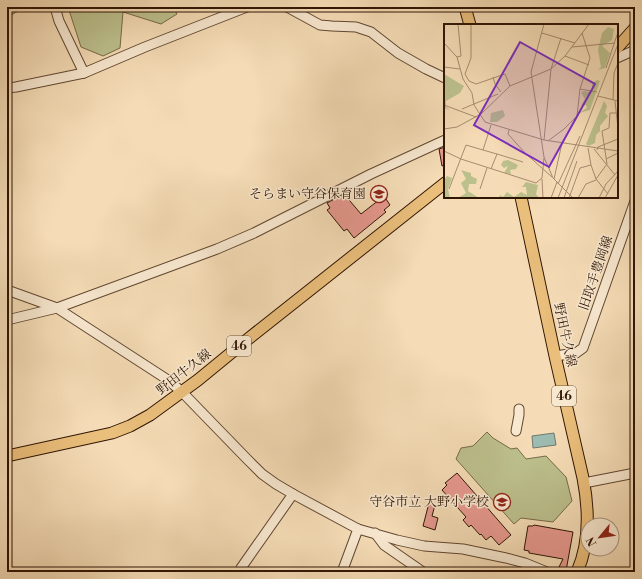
<svg xmlns="http://www.w3.org/2000/svg" width="642" height="579" font-family="'Libre Bodoni','Noto Serif JP',serif">
<rect width="100%" height="100%" fill="#f5dcb6"/>
<filter id="stains"><feTurbulence type="fractalNoise" baseFrequency=".005" numOctaves="4"/><feColorMatrix values="0 0 0 0 .2 0 0 0 0 .09 0 0 0 0 .02 0 0 0 .5 -.17"/></filter>
<radialGradient id="worn" r=".72"><stop offset=".6" stop-color="#630" stop-opacity="0"/><stop offset="1" stop-color="#630" stop-opacity=".3"/></radialGradient>
<g fill="#bcc08d" stroke="#766a48">
<polygon points="7,7 24,7 7,18"/>
<polygon points="68,7 173,7 177,14 161,24 123,12 120,48 103,56 81,47"/>
<polygon points="487,432 493,438 511,449 517,448 526,459 546,456 566,477 572,501 553,522 521,518 514,524 456,459 461,448 473,446"/>
</g>
<polygon fill="#9cbbb1" stroke="#70796c" points="554,433 556,445 533,448 532,436"/>
<g fill="#e7998f" stroke="#2f1504">
<polygon points="445,147 445,165 442,166 439,149"/>
<polygon points="344,194 361,214 384,196 390,205 384,210 386,212 354,238 347,229 344,231 327,210 330,208 327,203"/>
<polygon points="457,473 511,535 499,545 491,536 486,540 481,534 480,535 471,525 469,527 463,520 466,517 442,490 447,485 445,483"/>
<polygon points="429,503 435,505 432,516 438,518 435,530 423,526"/>
<polygon points="534,525 573,532 566,571 559,567 563,559 529,553 529,551 524,550 528,526 533,526"/>
</g>
<g fill="none" stroke-linecap="round" stroke-linejoin="round">
<g stroke="#604730" stroke-width="11">
<g id="minor">
<polyline points="55,7 59,21 84,73"/>
<polyline points="287,7 320,25 332,26 356,27 371,32 398,53 426,69 445,78"/>
<polyline points="617,58 635,50"/>
<polyline points="7,88 16,87 84,73 145,47 247,7"/>
<polyline points="7,290 57,308 168,380 182,392 247,459 262,474 276,484 293,494 358,529 397,540 424,546 463,549 506,558 525,563 547,572"/>
<polyline points="7,320 57,308 217,249 254,233 371,174 445,140"/>
<polyline points="555,356 576,353 583,348 635,201"/>
<polyline points="516,431 519,415 519,409"/>
<polyline points="584,483 635,473"/>
<polyline points="375,533 384,545 423,572"/>
<polyline points="245,572 241,568 293,494"/>
<polyline points="342,572 358,529"/>
</g>
</g>
<g stroke="#2f1504" stroke-width="13">
<g id="major">
<polyline points="465,7 470,25"/>
<polyline points="617,48 635,28"/>
<path d="M521,197L555,356L583,478C589,509 590,543 577,572"/>
<polyline points="7,456 112,433 130,426 150,415 198,380 248,339 445,183"/>
</g>
</g>
<use href="#minor" stroke="#f8e8d0" stroke-width="9"/>
<use href="#major" stroke="#eabe7b" stroke-width="11"/>
</g>
<defs>
<g id="school-ring" transform="scale(0.9)"><circle r="9.5" fill="#f8e8d0" stroke="#8f2418" stroke-width="1.5"/><path d="M0-5L7-2L0 1L-7-2ZM-4 1L0 2.5L4 1V4Q0 6-4 4Z" fill="#8f2418"/></g>
</defs>
<g fill-rule="evenodd">
<use href="#school-ring" x="379" y="194"/>
<use href="#school-ring" x="502" y="502"/>
</g>
<g text-anchor="middle" dominant-baseline="central" stroke-width="3" stroke-linejoin="round" paint-order="stroke">
<g fill="#f8e8d0" stroke="#6b5441" stroke-width="1">
<rect x="227" y="336" width="24" height="20" rx="3"/>
<rect x="552" y="386" width="24" height="20" rx="3"/>
</g>
<g font-size="12" font-weight="bold" fill="#2f1504">
<text x="239" y="346">46</text>
<text x="564" y="396">46</text>
</g>
<g font-size="13" fill="#2f1504" stroke="#f8e8d0" text-anchor="end">
<text x="366" y="194">そらまい守谷保育園</text>
<text x="489" y="502">守谷市立 大野小学校</text>
</g>
<g font-size="13" fill="#2f1504" stroke="#f8e8d0">
<text transform="translate(596 273) rotate(-71)">旧取手豊岡線</text>
<text transform="translate(565 335) rotate(78)">野田牛久線</text>
<text transform="translate(184 372) rotate(-38)">野田牛久線</text>
</g>
</g>
<g transform="translate(444 24)">
<rect width="174" height="174" fill="#f5dcb6"/>
<path d="M164,3L170,5L168,16L158,22L166,29L161,44L154,46L157,43L154,26L158,9ZM0,50L20,62L16,69L2,77V83L6,86L0,84ZM153,56L156,57L146,86L135,89L143,84L142,81L137,82L141,75L137,69L139,67L148,68V59ZM160,77L163,82L161,89L164,92L156,102V107L152,111L151,119L144,122L142,120ZM59,86L61,92L53,98H46L47,89ZM64,136L74,141L72,145L66,146L67,150L60,149L64,142L60,144L57,141L59,137ZM17,146L27,149V152L33,155L32,160H25L24,167L35,174H14L22,169L17,159L22,155ZM3,152L8,154L4,165L6,174H0V156ZM82,158L94,161L92,170L95,174H55L56,171L59,173L63,168L70,173L77,168L83,171L82,163H78Z" fill="#bcc08d"/>
<path fill="none" stroke="#a68c6f" stroke-width="1" d="M27,0V34L21,50L25,57L32,60L61,50L66,62M100,0L87,48L100,133L109,154L129,174M98,9L131,19M0,19L13,33L19,55L28,69L30,81L41,98L100,116L174,127M128,23L171,19M121,32L145,41M13,33L17,32L14,0M0,43L16,45M162,44L174,8M49,53L51,60L57,68M136,65L153,68M154,72L174,77M169,76L170,49L174,39M171,77L174,104M0,81L32,93M18,85L54,70M37,90L66,62L107,45L121,32L145,0M47,101L39,126L53,130L47,145M0,105L13,103L35,91M65,106L64,110L81,129L108,153M100,116L107,45L117,14M104,117L120,105L133,92L136,65L146,34L138,9M150,125L171,151M153,126L154,123L174,115M0,127L17,135M53,130L79,138M17,135L92,159L98,154L100,134M162,135L174,129M147,141L152,155M98,155L99,174M110,155L118,119M114,160L136,112M5,165L22,121L39,126M36,165L43,144M164,170L152,155L163,140L158,107L165,104L166,89H172M107,174L113,158M114,174L174,20M120,174L133,137M125,174L136,144L147,141L144,124M134,174L142,160L152,156M155,174L162,160L174,147M161,174L174,151"/>
<path fill="#7b2cbf" fill-opacity="0.15" stroke="#7b2cbf" stroke-width="2" d="M76,18L151,60L105,143L30,101Z"/>
<rect width="174" height="174" fill="none" stroke="#2f1504" stroke-width="2"/>
</g>
<rect width="642" height="579" fill="none" stroke="#f5dcb6" stroke-width="24"/>
<rect x="8" y="8" width="626" height="563" fill="none" stroke="#2f1504" stroke-width="2"/>
<rect x="12" y="12" width="618" height="555" fill="none" stroke="#2f1504"/>
<g transform="translate(600 537) rotate(241)"><circle r="19" fill="#f8e8d0" stroke="#a8947e"/>
<path d="M0-3L7 15L0 10L-7 15Z" fill="#8f2418"/>
<text y="-6" font-size="11" font-weight="bold" text-anchor="middle" fill="#2f1504">N</text>
</g>
<rect width="100%" height="100%" filter="url(#stains)"/>
<rect width="100%" height="100%" fill="url(#worn)"/>
</svg>
